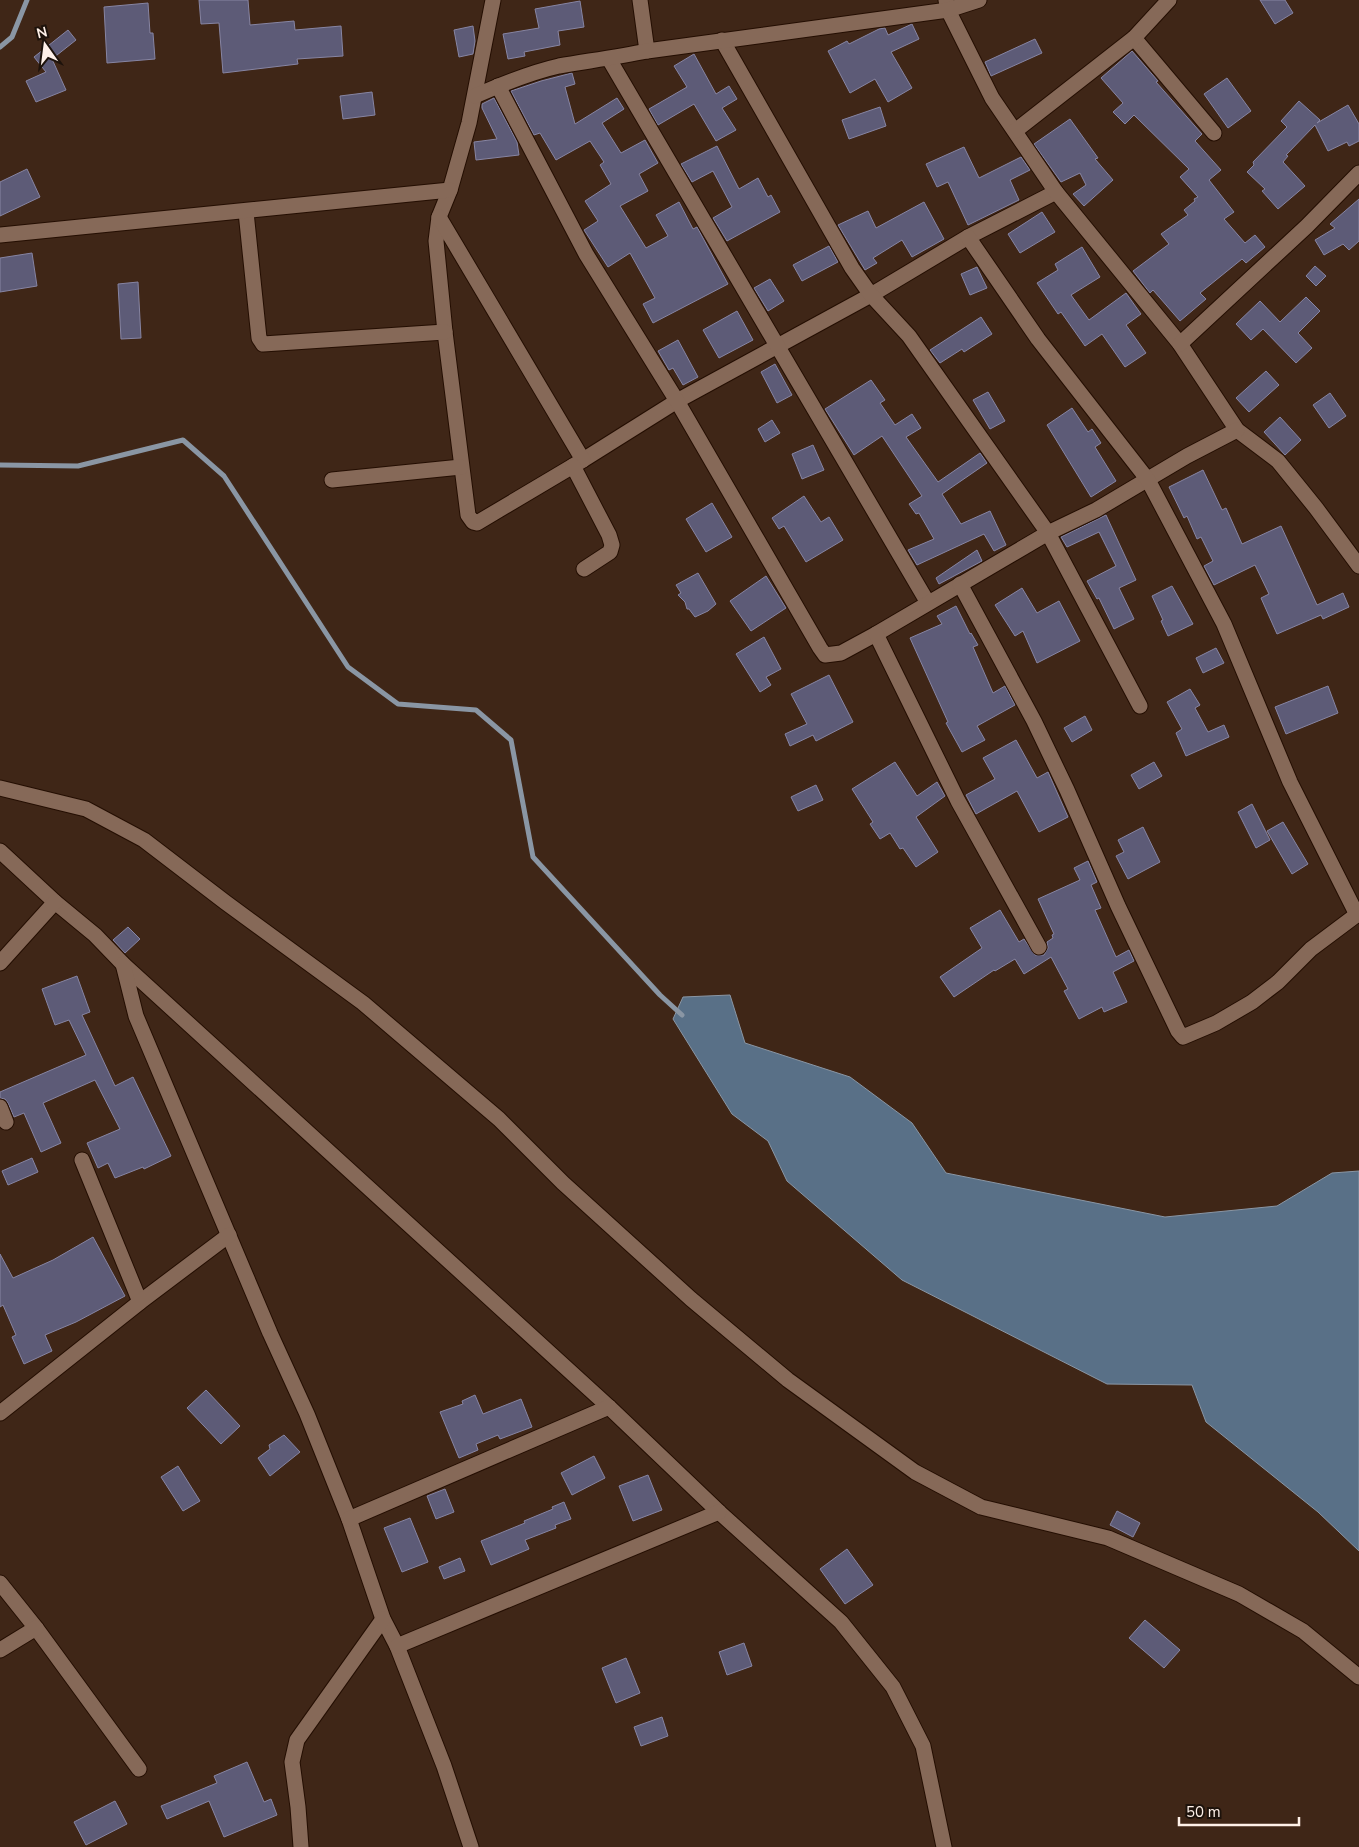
<svg xmlns="http://www.w3.org/2000/svg" width="1359" height="1847" font-family="'Nunito Sans',sans-serif">
<rect width="100%" height="100%" fill="#3f2617"/>
<polygon fill="#597087" stroke="#8a96a4" points="730,995 745,1043 850,1077 912,1123 946,1173 1165,1217 1277,1206 1332,1173 1359,1171 1359,1551 1318,1512 1206,1422 1192,1385 1107,1384 902,1280 787,1181 768,1141 732,1114 673,1019 683,997"/>
<g fill="none" stroke-linecap="round" stroke-linejoin="round">
<g stroke="#8a96a4" stroke-width="5">
<polyline points="0,47 12,37 27,0"/>
<polyline points="0,465 78,466 183,440 224,476 348,667 398,704 476,710 511,740 533,857 660,995 682,1015"/>
</g>
</g>
<g fill="#5d5b77" stroke="#8785a3">
<polygon points="199,0 248,0 250,25 294,21 295,30 341,26 343,56 297,59 298,64 223,73 219,23 201,24"/>
<polygon points="1260,0 1285,0 1293,13 1275,24"/>
<polygon points="580,1 584,27 558,31 560,45 524,52 525,56 508,59 503,34 539,28 535,9"/>
<polygon points="148,3 150,33 153,33 155,59 107,63 104,7"/>
<polygon points="912,24 919,39 891,52 912,88 888,102 875,79 850,93 828,51 847,41 849,44 879,29 885,28 888,35"/>
<polygon points="473,26 475,41 473,54 459,57 454,30"/>
<polygon points="68,30 76,40 52,59 66,90 36,102 26,81 46,72 34,57"/>
<polygon points="1035,39 1042,53 991,76 985,62"/>
<polygon points="1132,51 1158,81 1156,82 1202,134 1195,141 1221,170 1209,180 1234,212 1224,219 1245,243 1255,235 1265,247 1246,263 1242,259 1200,293 1206,299 1180,321 1153,290 1150,293 1133,271 1169,244 1161,234 1188,215 1184,210 1195,201 1194,199 1198,197 1180,177 1189,169 1134,115 1125,124 1113,112 1123,103 1101,78"/>
<polygon points="694,54 716,94 729,86 737,99 722,108 736,130 716,141 694,104 658,125 649,109 687,87 674,66"/>
<polygon points="572,73 575,84 565,87 575,124 617,98 624,109 602,123 621,153 645,140 658,163 639,174 648,191 620,206 646,248 668,236 656,215 679,202 693,229 697,227 728,284 653,323 643,304 655,298 630,253 608,267 584,230 598,221 585,201 611,184 600,165 604,162 590,141 556,160 540,133 534,135 511,91 541,81"/>
<polygon points="1227,78 1251,111 1228,128 1204,94"/>
<polygon points="372,92 375,115 343,119 340,96"/>
<polygon points="494,98 517,142 519,155 476,160 474,142 497,139 482,108 482,104"/>
<polygon points="1299,101 1320,120 1317,123 1348,105 1359,124 1359,141 1349,146 1347,142 1328,151 1315,125 1286,155 1288,156 1283,162 1305,186 1278,209 1262,191 1265,189 1247,172 1254,165 1253,162 1287,127 1281,121"/>
<polygon points="880,107 886,126 849,139 842,120"/>
<polygon points="1070,119 1098,158 1095,159 1113,180 1084,206 1073,194 1086,185 1080,173 1061,182 1034,144"/>
<polygon points="717,146 739,189 758,178 768,197 771,195 780,212 727,241 713,218 732,207 713,171 692,182 681,164"/>
<polygon points="964,147 979,178 1021,157 1030,170 1010,180 1019,200 968,225 948,182 937,187 926,164"/>
<polygon points="27,169 40,197 0,216 0,182"/>
<polygon points="1359,199 1359,241 1349,250 1343,244 1324,255 1315,240 1335,228 1330,224"/>
<polygon points="924,202 944,239 912,257 902,240 873,258 877,263 865,270 838,225 868,211 876,228"/>
<polygon points="1042,212 1055,232 1020,253 1008,234"/>
<polygon points="829,246 838,262 802,281 793,265"/>
<polygon points="1082,247 1100,277 1071,295 1089,320 1126,293 1141,314 1126,325 1146,353 1125,367 1102,334 1085,346 1061,312 1058,314 1037,283 1058,270 1055,264"/>
<polygon points="32,253 37,286 0,292 0,258"/>
<polygon points="1315,266 1326,276 1316,286 1306,276"/>
<polygon points="977,267 987,288 970,295 961,274"/>
<polygon points="770,279 784,301 768,311 754,288"/>
<polygon points="138,282 141,338 121,339 118,284"/>
<polygon points="1306,297 1320,311 1298,333 1312,348 1296,363 1263,329 1251,340 1236,324 1260,301 1280,322"/>
<polygon points="737,311 753,340 719,358 703,330"/>
<polygon points="981,317 992,334 964,352 962,349 940,363 930,350"/>
<polygon points="678,340 698,377 683,385 673,368 669,370 658,351"/>
<polygon points="775,364 792,395 777,403 761,372"/>
<polygon points="1266,371 1279,385 1249,412 1236,398"/>
<polygon points="871,380 885,400 880,403 895,425 912,414 921,428 906,437 938,482 980,453 987,463 942,494 961,524 990,511 1006,545 994,551 984,534 917,565 908,550 934,539 919,513 916,514 909,504 922,496 882,436 854,455 825,409"/>
<polygon points="988,392 1005,421 990,429 973,400"/>
<polygon points="1330,393 1346,416 1329,428 1313,405"/>
<polygon points="1072,408 1088,432 1092,429 1101,443 1095,447 1116,481 1091,497 1047,425"/>
<polygon points="1280,417 1301,440 1285,455 1264,432"/>
<polygon points="772,420 780,433 765,442 758,429"/>
<polygon points="813,445 824,470 802,479 792,454"/>
<polygon points="1203,470 1222,510 1226,508 1242,544 1281,526 1317,605 1343,593 1349,607 1323,619 1321,615 1277,634 1261,598 1269,594 1255,565 1214,585 1204,566 1213,561 1201,537 1197,539 1187,516 1184,518 1169,487"/>
<polygon points="804,496 821,522 829,517 843,540 806,562 784,526 779,529 772,518"/>
<polygon points="712,503 732,537 706,552 686,519"/>
<polygon points="1106,515 1136,580 1119,588 1134,619 1114,629 1099,598 1097,599 1087,581 1116,566 1099,532 1067,547 1061,537"/>
<polygon points="977,550 982,561 939,584 936,578"/>
<polygon points="698,573 716,604 708,611 695,617 689,609 687,609 685,602 678,595 681,593 676,585"/>
<polygon points="766,576 786,608 751,631 730,601"/>
<polygon points="1172,586 1193,624 1168,636 1161,621 1163,620 1152,596"/>
<polygon points="1022,588 1037,613 1059,601 1080,641 1037,663 1023,631 1015,636 995,605"/>
<polygon points="956,606 970,634 971,633 978,645 973,647 993,693 1005,686 1015,705 977,726 985,740 962,752 946,723 948,722 910,638 942,624 937,616"/>
<polygon points="764,637 781,669 766,677 771,685 760,692 736,654"/>
<polygon points="1216,648 1224,663 1203,673 1196,658"/>
<polygon points="829,675 853,722 816,741 813,735 790,746 785,734 807,724 791,694"/>
<polygon points="1328,686 1338,713 1286,734 1275,707"/>
<polygon points="1190,689 1200,705 1195,708 1208,732 1224,725 1229,737 1186,756 1176,733 1182,729 1167,702"/>
<polygon points="1085,716 1092,730 1072,742 1064,728"/>
<polygon points="1016,740 1037,778 1048,772 1068,817 1039,832 1017,791 976,814 966,795 995,779 983,758"/>
<polygon points="895,762 917,796 937,782 945,796 916,817 938,852 916,867 903,848 900,849 890,833 880,839 870,824 873,822 852,789"/>
<polygon points="1154,762 1162,776 1139,789 1131,775"/>
<polygon points="816,785 823,800 798,811 791,797"/>
<polygon points="1252,804 1270,840 1256,848 1238,812"/>
<polygon points="1283,822 1308,864 1292,874 1267,831"/>
<polygon points="1143,827 1160,862 1128,879 1116,856 1124,852 1118,840"/>
<polygon points="1088,861 1097,882 1091,885 1101,908 1095,910 1116,957 1129,950 1134,961 1113,972 1127,1002 1104,1012 1102,1007 1079,1019 1064,991 1068,989 1051,957 1024,974 1015,959 995,971 994,970 954,997 940,977 982,948 970,928 1000,910 1019,942 1024,939 1035,955 1044,955 1048,948 1047,942 1053,938 1052,935 1054,934 1038,899 1080,880 1074,868"/>
<polygon points="128,927 140,939 125,953 113,940"/>
<polygon points="77,976 90,1012 82,1015 115,1086 133,1077 171,1156 144,1169 143,1167 115,1178 108,1163 98,1168 87,1143 120,1129 95,1080 43,1103 61,1143 41,1152 24,1113 14,1117 8,1103 5,1099 0,1098 0,1092 86,1055 69,1020 55,1025 42,989"/>
<polygon points="32,1158 38,1172 8,1185 2,1171"/>
<polygon points="93,1237 125,1296 76,1322 45,1335 52,1351 24,1364 12,1337 16,1335 3,1305 0,1307 0,1254 13,1278 53,1260"/>
<polygon points="206,1390 240,1426 221,1444 187,1408"/>
<polygon points="475,1395 483,1414 521,1399 532,1427 500,1439 498,1435 476,1444 478,1450 459,1458 440,1412 463,1404 462,1401"/>
<polygon points="284,1435 300,1452 270,1476 258,1458 270,1449 269,1445"/>
<polygon points="594,1456 605,1478 572,1495 561,1473"/>
<polygon points="178,1466 200,1501 183,1511 161,1477"/>
<polygon points="648,1475 662,1510 633,1521 619,1486"/>
<polygon points="445,1489 454,1512 436,1519 427,1496"/>
<polygon points="564,1502 571,1519 555,1525 556,1528 525,1540 529,1549 491,1565 481,1541 525,1523 524,1521 553,1509 552,1507"/>
<polygon points="1117,1511 1140,1523 1133,1537 1110,1525"/>
<polygon points="410,1518 428,1562 402,1572 384,1528"/>
<polygon points="847,1549 873,1585 845,1604 820,1569"/>
<polygon points="460,1558 465,1571 444,1579 439,1567"/>
<polygon points="1145,1620 1180,1650 1164,1668 1129,1638"/>
<polygon points="744,1643 752,1666 727,1675 719,1652"/>
<polygon points="626,1658 640,1693 616,1703 602,1668"/>
<polygon points="662,1717 668,1736 641,1746 634,1727"/>
<polygon points="247,1762 264,1802 271,1799 277,1815 224,1837 209,1801 167,1819 161,1806 217,1783 214,1776"/>
<polygon points="115,1801 127,1824 86,1845 74,1822"/>
</g>
<g fill="none" stroke-linecap="round" stroke-linejoin="round">
<g stroke="#240e02" stroke-width="17">
<g id="street">
<polyline points="493,0 469,123 450,190 439,217 436,241 445,332 468,515 473,522 477,523 583,460 677,401 871,295 968,237 1056,192"/>
<polyline points="640,0 647,51"/>
<polyline points="946,0 948,10 992,98 1056,192 1180,344 1237,430 1278,461 1316,508 1359,566"/>
<polyline points="1134,38 1214,133"/>
<polyline points="722,40 852,268 871,295 909,336 1048,533 1140,706"/>
<polyline points="609,59 928,603"/>
<polyline points="498,86 586,254 677,401 820,648 825,655 841,653 876,634 1048,533 1096,510 1187,456 1237,430"/>
<path d="M475,96C500,85 532,72 559,66C588,61 618,57 647,51L948,10L979,0"/>
<polyline points="1015,131 1134,38 1169,0"/>
<polyline points="246,212 259,338 263,344 445,332"/>
<polyline points="439,217 583,460"/>
<polyline points="0,235 450,190"/>
<polyline points="968,237 1038,339 1148,480 1224,624 1290,782 1357,915"/>
<polyline points="1180,344 1307,226 1359,173"/>
<polyline points="573,466 609,535 612,545 610,552 584,569"/>
<polyline points="332,480 461,467"/>
<polyline points="960,584 1034,721 1067,790 1118,906 1178,1031 1183,1037 1216,1023 1252,1002 1278,982 1311,949 1359,913"/>
<polyline points="876,634 958,801 1039,947"/>
<polyline points="0,788 86,809 144,840 225,902 363,1003 499,1119 563,1183 691,1299 788,1380 915,1472 981,1507 1108,1538 1239,1594 1303,1631 1359,1677"/>
<polyline points="0,851 55,902 95,935 123,964 609,1407 719,1512 841,1622 893,1687 923,1746 944,1847"/>
<polyline points="0,963 55,902"/>
<polyline points="123,964 136,1016 270,1333 307,1414 349,1519 383,1619 397,1646 444,1766 471,1847"/>
<polyline points="0,1107 6,1122"/>
<polyline points="82,1160 140,1302"/>
<polyline points="0,1413 140,1302 229,1235"/>
<polyline points="349,1519 609,1407"/>
<polyline points="0,1583 36,1628 139,1769"/>
<polyline points="397,1646 719,1512"/>
<polyline points="0,1650 36,1628"/>
<polyline points="301,1847 298,1807 292,1762 297,1740 383,1619"/>
</g>
</g>
<use href="#street" stroke="#866958" stroke-width="15"/>
</g>
<g transform="translate(45 45) rotate(346)" stroke="#1d120b" stroke-width="4" paint-order="stroke">
<path d="M0-4L9 19L0 12L-9 19Z" fill="#fef0e8"/>
<text y="-8" font-size="14" font-weight="bold" text-anchor="middle" fill="#fef0e8">N</text>
</g>
<path d="M1179 1817v8h120v-8" fill="none" stroke="#fef0e8" stroke-width="2.5"/>
<text x="1186" y="1817" font-size="15" fill="#fef0e8" stroke="#1d120b" stroke-width="4" paint-order="stroke">50 m</text>
</svg>
